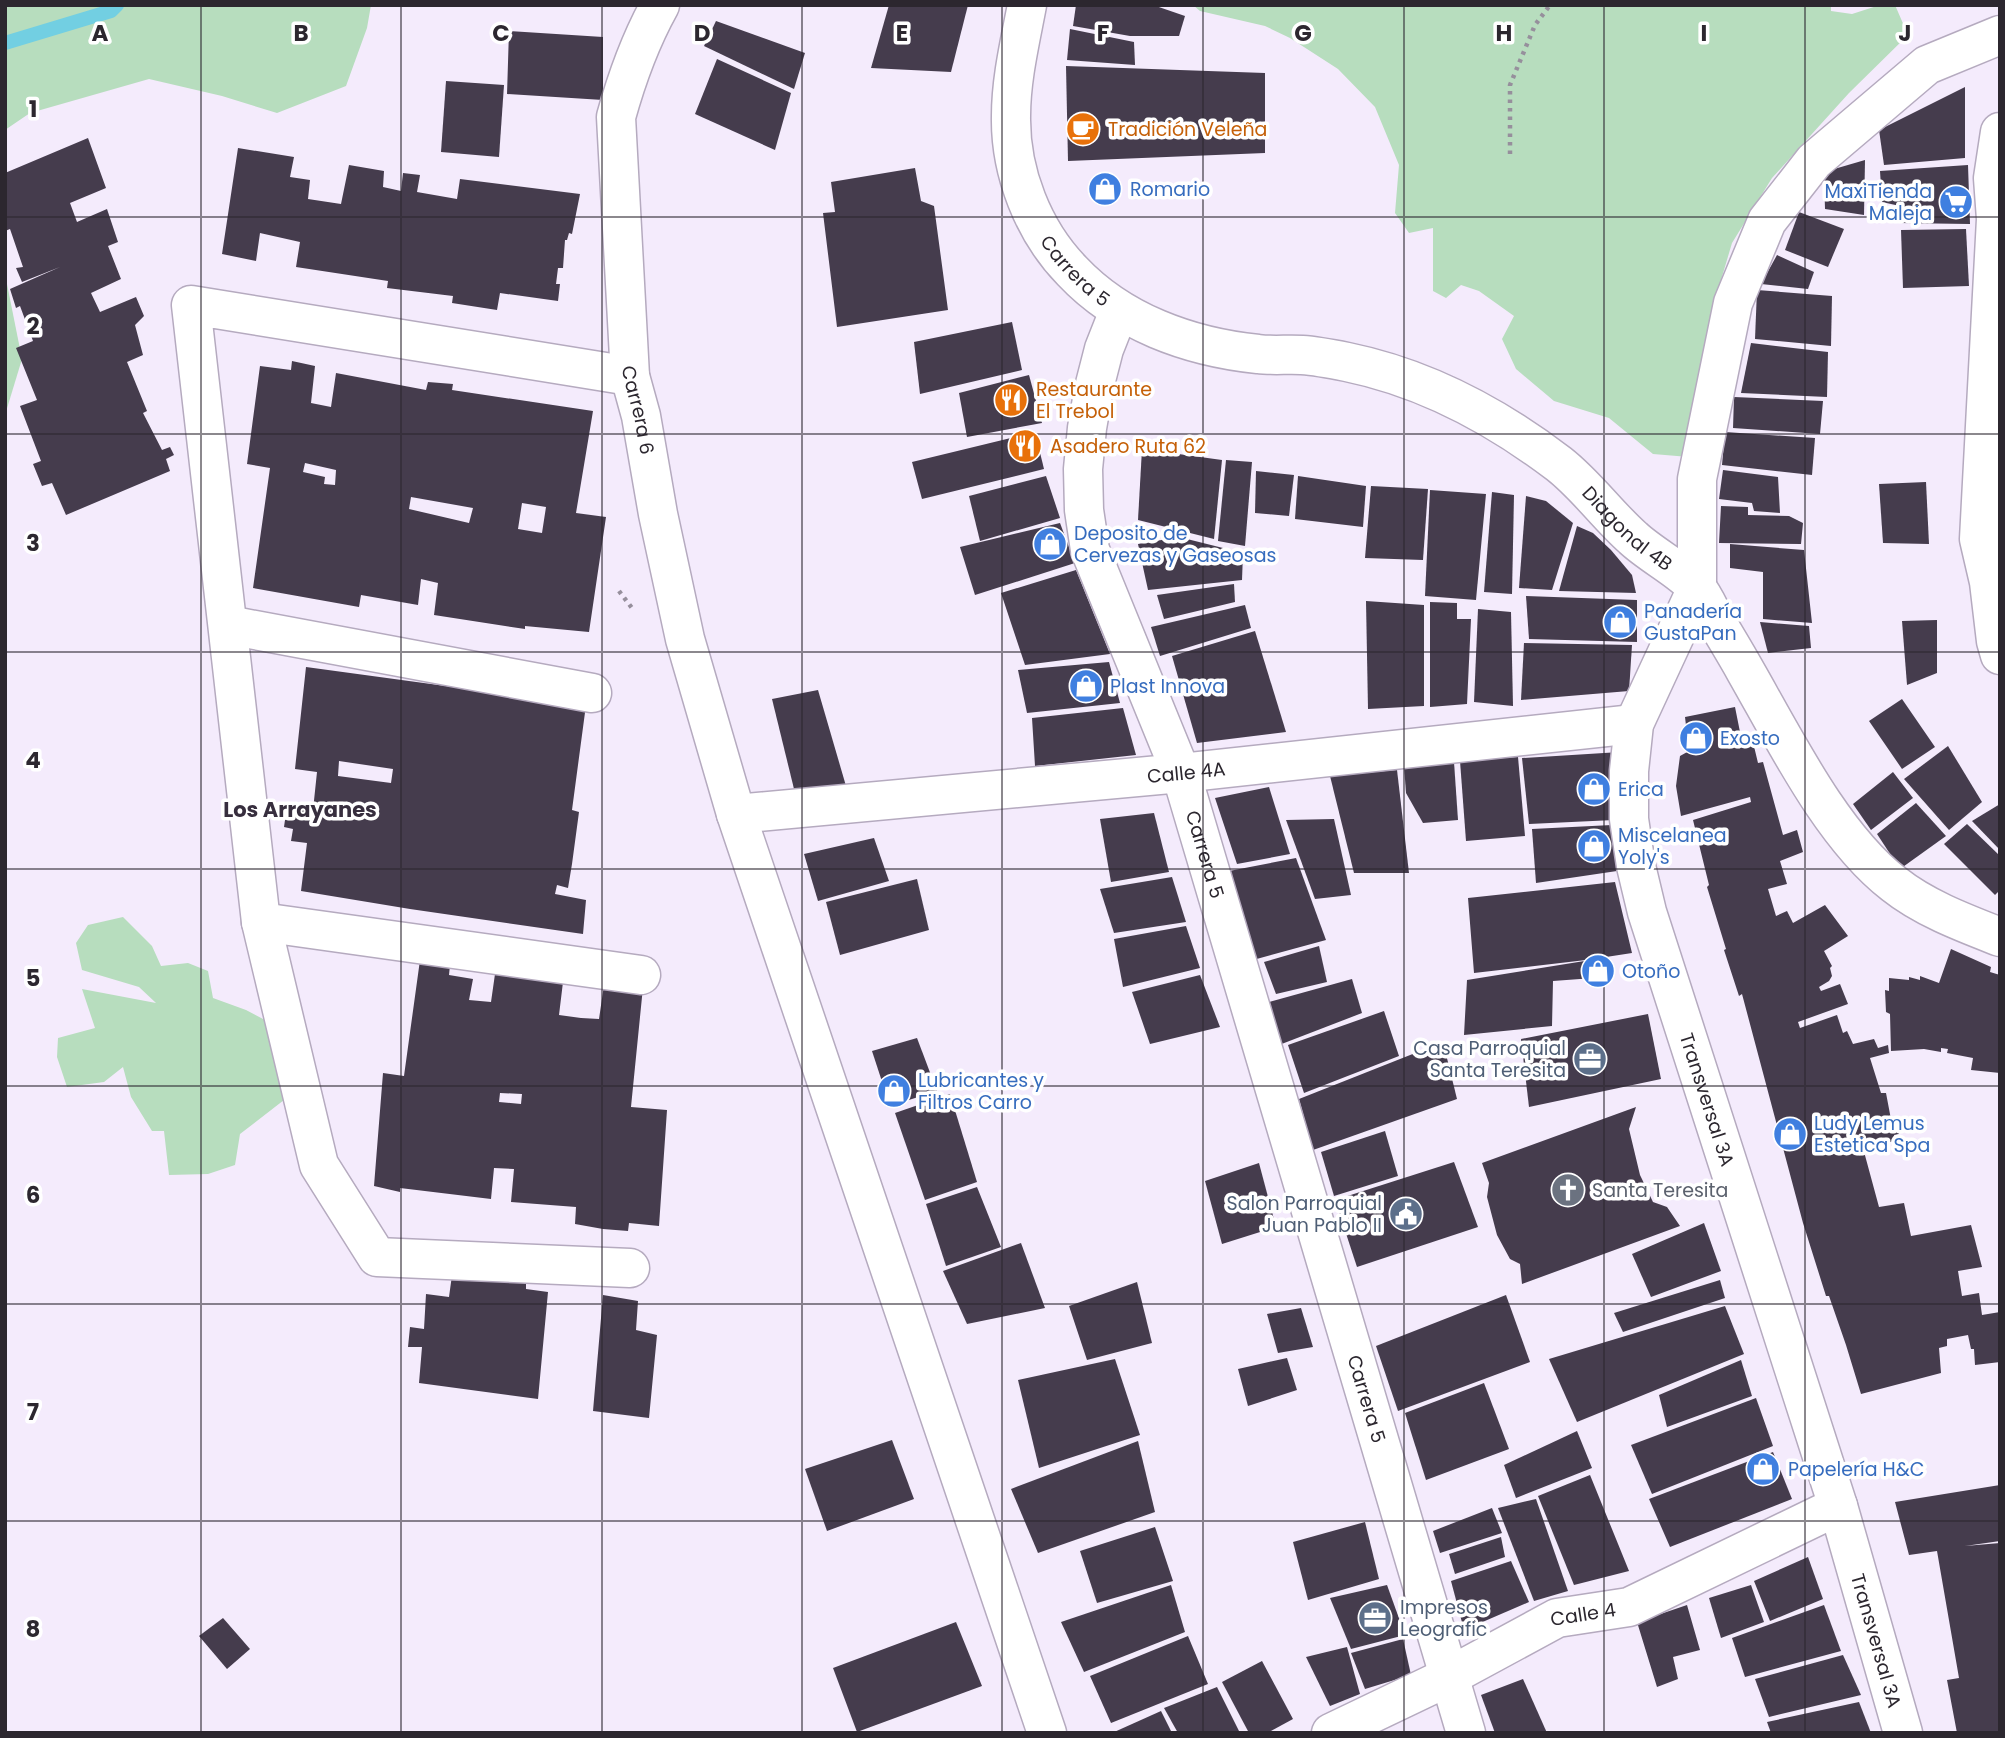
<svg xmlns="http://www.w3.org/2000/svg" width="2005" height="1738" font-family="Poppins,sans-serif">
<rect width="100%" height="100%" fill="#f4ebfc"/>
<g fill="#b7ddbe">
<polygon points="371,5 367,28 346,86 277,113 222,96 149,79 30,113 5,130 5,6"/>
<polygon points="1193,5 1831,5 1831,11 1852,14 1880,5 1895,5 1908,35 1849,93 1772,178 1732,243 1713,307 1689,457 1653,454 1609,418 1554,401 1516,369 1502,339 1514,316 1479,291 1461,285 1446,298 1433,291 1433,228 1409,233 1395,213 1399,165 1375,107 1338,69 1290,38 1265,26 1200,11"/>
<polygon points="5,274 22,359 5,415"/>
<polygon points="123,917 152,946 161,966 188,963 208,971 213,998 246,1010 282,1029 284,1100 240,1134 235,1165 208,1174 169,1175 164,1131 152,1131 131,1097 123,1067 104,1082 67,1087 57,1057 58,1038 95,1028 82,989 156,1003 139,987 82,970 76,943 88,925"/>
</g>
<g fill="none" stroke-linecap="round" stroke-linejoin="round">
<polyline stroke="#72cfe2" stroke-width="14" points="5,43 111,11 117,5"/>
</g>
<g fill="#453c4d" fill-rule="evenodd">
<polygon points="889,5 968,5 951,72 871,68"/>
<polygon points="1076,5 1153,5 1185,16 1179,36 1130,36 1073,26"/>
<polygon points="716,21 805,53 794,89 704,46"/>
<polygon points="1070,29 1134,42 1135,65 1067,60"/>
<polygon points="509,31 603,37 603,100 507,94"/>
<polygon points="717,59 791,93 775,150 695,114"/>
<polygon points="1066,66 1265,73 1265,153 1068,161"/>
<polygon points="446,81 504,85 499,157 441,152"/>
<polygon points="1965,87 1965,158 1884,165 1879,130"/>
<polygon points="88,138 106,188 70,203 77,222 107,209 118,242 108,246 121,279 91,293 100,312 136,297 144,316 135,325 143,355 127,362 147,411 143,413 162,450 170,447 174,455 166,459 170,471 66,515 52,483 42,486 33,464 41,461 20,406 37,400 16,348 33,341 20,306 16,308 10,289 60,267 22,282 16,268 23,267 10,229 5,231 5,173"/>
<polygon points="238,148 294,157 290,177 310,180 308,199 341,204 349,165 384,171 383,187 401,191 403,173 420,175 417,192 457,199 460,179 580,194 572,234 569,233 567,240 565,240 563,268 558,268 556,284 560,284 558,301 500,293 497,310 452,303 453,296 387,288 388,281 296,267 300,242 260,233 256,261 222,254"/>
<polygon points="1865,160 1864,215 1825,209 1824,172"/>
<polygon points="1968,165 1970,224 1900,223 1900,206 1882,202 1880,171"/>
<polygon points="915,168 921,201 934,206 948,310 837,327 823,213 835,212 831,182"/>
<polygon points="1799,212 1844,229 1828,267 1785,250"/>
<polygon points="1966,229 1969,286 1903,288 1901,230"/>
<polygon points="1777,255 1814,272 1808,289 1761,284"/>
<polygon points="1757,290 1832,296 1831,346 1755,339"/>
<polygon points="1012,322 1022,370 920,394 914,342"/>
<polygon points="1751,343 1828,352 1827,397 1741,393"/>
<path d="M292,361L315,366L311,403L331,407L336,373L426,390L428,382L453,384L452,390L593,411L576,513L606,517L589,632L525,626V629L434,615L438,583L421,579L418,605L361,595L359,607L253,588L270,468L247,464L260,366L291,370ZM305,463L336,470L335,485L324,484L325,477L303,472ZM411,497L473,508L469,523L409,509ZM522,503L546,507L542,533L518,529Z"/>
<polygon points="1029,375 1042,423 967,437 959,393"/>
<polygon points="1734,397 1823,401 1820,434 1733,428"/>
<polygon points="1035,432 1044,469 922,499 912,462"/>
<polygon points="1725,432 1815,438 1812,475 1722,465"/>
<polygon points="1142,449 1222,460 1214,539 1138,520"/>
<polygon points="1226,460 1252,462 1245,546 1218,541"/>
<polygon points="1723,470 1778,477 1780,513 1754,511 1752,503 1719,499"/>
<polygon points="1256,471 1294,475 1289,516 1255,513"/>
<polygon points="1046,476 1060,518 980,541 969,496"/>
<polygon points="1298,476 1366,486 1363,527 1295,519"/>
<polygon points="1926,482 1929,544 1883,543 1879,484"/>
<polygon points="1371,486 1428,489 1423,560 1365,558"/>
<polygon points="1430,490 1486,494 1476,600 1425,596"/>
<polygon points="1492,492 1514,495 1512,594 1484,592"/>
<polygon points="1526,496 1546,501 1573,523 1552,590 1519,588"/>
<polygon points="1721,506 1748,507 1748,515 1789,516 1803,523 1801,544 1719,543"/>
<polygon points="1060,523 1075,563 975,595 960,547"/>
<polygon points="1577,526 1593,533 1611,550 1632,575 1636,593 1559,591"/>
<polygon points="1179,537 1243,553 1242,580 1148,590 1138,544"/>
<polygon points="1730,544 1804,550 1812,623 1763,619 1763,572 1730,568"/>
<polygon points="1076,570 1110,654 1025,665 1001,593"/>
<polygon points="1234,584 1235,602 1164,619 1157,595"/>
<polygon points="1526,596 1637,600 1637,642 1529,639"/>
<polygon points="1366,601 1424,605 1424,706 1368,709"/>
<polygon points="1430,602 1457,603 1457,619 1471,619 1467,704 1430,707"/>
<polygon points="1245,605 1251,628 1160,656 1151,627"/>
<polygon points="1478,609 1511,612 1513,706 1474,702"/>
<polygon points="1937,620 1937,673 1907,685 1902,621"/>
<polygon points="1760,622 1809,626 1811,648 1768,653"/>
<polygon points="1255,631 1286,732 1197,743 1172,656"/>
<polygon points="1524,643 1632,645 1629,691 1521,700"/>
<polygon points="1109,662 1120,703 1027,713 1018,670"/>
<path d="M306,667L586,705L572,810L579,812L572,864L568,888L557,885L555,894L586,900L583,934L410,909L301,891L307,843L291,841L293,829L284,827L287,806L313,810L317,772L295,769ZM339,761L393,769L391,783L338,776Z"/>
<polygon points="818,690 846,786 795,793 772,699"/>
<polygon points="1902,699 1935,747 1902,769 1869,721"/>
<polygon points="1735,707 1742,742 1752,738 1758,763 1763,762 1783,835 1797,830 1803,852 1780,861 1787,884 1768,889 1776,916 1787,911 1793,923 1825,905 1848,936 1824,951 1832,966 1830,968 1832,976 1829,981 1819,987 1821,991 1840,984 1848,1004 1798,1022 1800,1028 1837,1015 1843,1033 1847,1031 1853,1044 1874,1039 1878,1048 1888,1045 1889,1053 1870,1058 1881,1093 1886,1093 1893,1130 1898,1131 1899,1134 1894,1135 1895,1141 1863,1148 1879,1207 1904,1203 1911,1236 1971,1225 1982,1267 1958,1271 1962,1296 1979,1293 1982,1315 2000,1312 2000,1362 1975,1365 1974,1349 1971,1349 1968,1335 1947,1339 1947,1346 1939,1348 1941,1373 1861,1394 1846,1345 1829,1296 1826,1296 1803,1223 1742,994 1739,996 1724,950 1726,949 1707,887 1709,885 1693,820 1751,802 1750,797 1681,816 1676,786 1680,756 1689,751 1685,717"/>
<polygon points="1123,708 1136,755 1035,766 1032,718"/>
<polygon points="1948,746 1982,802 1949,830 1904,779"/>
<polygon points="1620,752 1614,820 1529,824 1522,758"/>
<polygon points="1518,757 1525,836 1466,841 1460,761"/>
<polygon points="1454,762 1458,820 1423,823 1406,793 1404,766"/>
<polygon points="1397,770 1409,873 1354,873 1330,776"/>
<polygon points="1893,772 1913,798 1871,830 1853,804"/>
<polygon points="1269,787 1290,854 1237,864 1215,798"/>
<polygon points="1916,803 1946,836 1900,869 1877,834"/>
<polygon points="2000,804 2000,850 1972,821"/>
<polygon points="1154,813 1169,872 1111,882 1100,819"/>
<polygon points="1334,819 1351,895 1315,899 1286,820"/>
<polygon points="1967,824 2000,856 2000,890 1995,895 1944,844"/>
<polygon points="1612,825 1617,871 1536,883 1532,829"/>
<polygon points="874,838 889,881 818,901 804,854"/>
<polygon points="1296,858 1326,940 1253,960 1224,872"/>
<polygon points="1172,877 1186,922 1114,933 1100,889"/>
<polygon points="917,879 929,930 840,955 826,902"/>
<polygon points="1615,882 1632,953 1606,957 1607,977 1553,981 1552,1026 1464,1035 1467,980 1603,958 1474,973 1468,898"/>
<polygon points="1186,926 1200,968 1123,987 1114,939"/>
<polygon points="1319,946 1327,982 1276,994 1264,962"/>
<polygon points="1951,949 1991,967 1990,972 2000,975 2000,1073 1971,1070 1973,1058 1947,1053 1948,1049 1941,1048 1941,1052 1924,1049 1891,1051 1890,1014 1886,1012 1885,990 1889,991 1889,978 1909,980 1909,977 1920,980 1920,976 1939,983"/>
<path d="M420,960L450,965L449,975L473,979L469,1000L491,1002L495,974L563,982L559,1015L581,1018L599,1019L604,985L643,987L631,1107L667,1110L659,1226L629,1223L628,1231L603,1229L575,1224L576,1207L511,1202L514,1169L494,1168L491,1199L400,1188V1192L374,1186L383,1073L404,1076ZM500,1093L522,1094L521,1104L499,1102Z"/>
<polygon points="1200,975 1220,1027 1150,1044 1132,992"/>
<polygon points="1352,979 1362,1013 1279,1045 1269,1002"/>
<polygon points="1384,1011 1399,1056 1304,1093 1288,1045"/>
<polygon points="1648,1014 1661,1079 1529,1107 1521,1039"/>
<polygon points="917,1038 937,1091 890,1106 872,1051"/>
<polygon points="1443,1042 1457,1099 1313,1150 1299,1099"/>
<polygon points="950,1094 977,1182 925,1200 895,1113"/>
<polygon points="1636,1107 1629,1129 1640,1175 1653,1202 1667,1207 1680,1226 1522,1284 1520,1264 1510,1259 1497,1235 1487,1197 1489,1183 1482,1163"/>
<polygon points="1385,1131 1398,1176 1334,1196 1321,1152"/>
<polygon points="1454,1162 1478,1227 1357,1267 1335,1200"/>
<polygon points="1259,1163 1276,1227 1222,1244 1205,1181"/>
<polygon points="977,1187 1001,1247 946,1266 926,1204"/>
<polygon points="1704,1223 1721,1271 1651,1297 1632,1254"/>
<polygon points="1021,1243 1045,1308 967,1324 943,1271"/>
<polygon points="453,1268 526,1281 526,1289 548,1292 538,1399 419,1383 422,1347 408,1347 410,1327 424,1329 426,1294 449,1297"/>
<polygon points="1720,1280 1725,1298 1623,1332 1614,1313"/>
<polygon points="1137,1282 1152,1343 1087,1360 1069,1306"/>
<polygon points="603,1295 638,1301 636,1330 657,1335 649,1418 593,1411"/>
<polygon points="1506,1295 1530,1362 1398,1411 1376,1346"/>
<polygon points="1725,1306 1744,1354 1577,1422 1549,1359"/>
<polygon points="1301,1308 1313,1347 1278,1353 1267,1314"/>
<polygon points="1287,1358 1297,1390 1248,1406 1238,1369"/>
<polygon points="1115,1359 1140,1435 1039,1468 1018,1380"/>
<polygon points="1741,1360 1752,1396 1667,1427 1659,1395"/>
<polygon points="1484,1383 1509,1449 1426,1480 1405,1413"/>
<polygon points="1756,1398 1773,1446 1652,1494 1631,1445"/>
<polygon points="1577,1431 1592,1468 1516,1498 1504,1465"/>
<polygon points="892,1440 914,1499 827,1531 805,1469"/>
<polygon points="1138,1441 1155,1512 1038,1553 1011,1489"/>
<polygon points="1773,1452 1792,1499 1670,1547 1649,1499"/>
<polygon points="1590,1475 1629,1571 1574,1585 1538,1496"/>
<polygon points="2000,1485 2000,1541 1965,1546 2000,1543 2000,1733 1957,1733 1947,1680 1959,1678 1937,1551 1909,1555 1895,1502"/>
<polygon points="1536,1499 1568,1591 1534,1601 1498,1508"/>
<polygon points="1492,1508 1502,1533 1440,1553 1433,1531"/>
<polygon points="1365,1522 1379,1579 1308,1600 1293,1542"/>
<polygon points="1155,1527 1173,1581 1097,1603 1080,1551"/>
<polygon points="1501,1537 1505,1557 1455,1574 1449,1554"/>
<polygon points="1808,1557 1823,1599 1770,1621 1754,1581"/>
<polygon points="1511,1561 1529,1602 1464,1630 1451,1581"/>
<polygon points="1171,1585 1185,1632 1084,1672 1061,1622"/>
<polygon points="1387,1585 1405,1635 1351,1649 1330,1598"/>
<polygon points="1751,1585 1764,1622 1721,1638 1709,1598"/>
<polygon points="1687,1605 1700,1650 1673,1657 1678,1679 1657,1687 1637,1622"/>
<polygon points="1824,1605 1841,1651 1745,1677 1732,1638"/>
<polygon points="223,1618 250,1649 227,1669 199,1636"/>
<polygon points="956,1622 982,1686 857,1732 833,1668"/>
<polygon points="1188,1636 1208,1684 1111,1723 1090,1676"/>
<polygon points="1403,1639 1411,1675 1365,1689 1351,1653"/>
<polygon points="1347,1647 1360,1694 1330,1706 1306,1657"/>
<polygon points="1843,1655 1861,1695 1769,1717 1755,1679"/>
<polygon points="1262,1661 1293,1719 1267,1733 1249,1733 1222,1682"/>
<polygon points="1523,1679 1547,1733 1495,1733 1481,1695"/>
<polygon points="1217,1687 1240,1733 1178,1733 1164,1708"/>
<polygon points="1859,1702 1871,1733 1771,1733 1767,1722"/>
<polygon points="1161,1711 1172,1733 1112,1733"/>
</g>
<g fill="none" stroke-linecap="round" stroke-linejoin="round">
<g stroke="#b5aabf" stroke-width="41">
<polyline id="pedestrian" points="1697,588 1697,479 1733,303 1767,221 1814,161 1927,65 2000,35"/>
</g>
<g stroke="#b5aabf" stroke-width="41">
<g id="minor">
<polyline points="630,376 191,305 261,922 319,1165 377,1257 630,1268"/>
<path id="s1" d="M1697,588L1634,724L1629,771V819L1636,866L1647,912L1838,1506L1903,1733"/>
<polyline points="228,625 592,693"/>
<path id="s2" d="M736,814L1181,773L1634,724"/>
<polyline points="261,922 641,975"/>
<path id="s3" d="M1331,1733L1448,1677L1557,1618L1629,1607L1838,1506"/>
</g>
</g>
<g stroke="#b5aabf" stroke-width="41">
<g id="tertiary">
<polyline points="2000,132 1993,178 1996,219 1979,539 1989,582 1996,641 2000,655"/>
<path id="s4" d="M1119,311L1104,349L1094,388L1087,428L1083,469L1084,510L1090,550L1181,773L1466,1733"/>
</g>
</g>
<g stroke="#b5aabf" stroke-width="41">
<g id="primary">
<path id="s5" d="M660,5C640,41 627,77 616,117L630,376L641,416L658,514L685,639L736,814L1047,1733"/>
<path id="s6" d="M1027,5C1020,42 1011,79 1011,116C1010,172 1033,231 1072,271C1120,322 1189,347 1258,354C1273,356 1288,354 1302,355C1317,356 1332,359 1347,362C1425,378 1496,416 1559,464C1587,486 1607,515 1633,538C1651,555 1681,570 1697,588C1703,595 1708,606 1712,614C1723,633 1735,652 1746,672C1785,740 1832,836 1894,884C1924,908 1964,923 2000,937"/>
</g>
</g>
<g stroke="#968f9c" stroke-width="4.5" stroke-dasharray="3.5 5" stroke-linecap="butt">
<polyline points="1510,154 1510,85 1535,25 1550,5"/>
<polyline points="619,591 632,608"/>
</g>
<use href="#pedestrian" stroke="#fff" stroke-width="38"/>
<use href="#minor" stroke="#fff" stroke-width="38"/>
<use href="#tertiary" stroke="#fff" stroke-width="38"/>
<use href="#primary" stroke="#fff" stroke-width="38"/>
</g>
<path fill="none" stroke="#2c272f" stroke-width="2" stroke-opacity="0.55" d="M201,5V1733M401,5V1733M602,5V1733M802,5V1733M1002,5V1733M1203,5V1733M1404,5V1733M1604,5V1733M1805,5V1733M5,217H2000M5,434H2000M5,652H2000M5,869H2000M5,1086H2000M5,1304H2000M5,1521H2000"/>
<defs>
<g id="cafe-disc" transform="scale(1.75)"><circle r="9.5" fill="#e8710a" stroke="#fff"/><path d="M-5.5-4.5H6V0H3Q3 3.5 0 3.5H-2.5Q-5.5 3.5-5.5 0ZM3-3.2v2h1.7v-2ZM-6 4.5H4V6H-6Z" fill="#fff"/></g>
<g id="shop-disc" transform="scale(1.75)"><circle r="9.5" fill="#3f7fe0" stroke="#fff"/><path d="M-5-2.5h2.3a2.7 3.5 0 0 1 5.4 0H5L5.5 6h-11ZM-1.5-2.5h3a1.5 2.3 0 0 0-3 0Z" fill="#fff"/></g>
<g id="supermarket-disc" transform="scale(1.75)"><circle r="9.5" fill="#3f7fe0" stroke="#fff"/><path d="M-6-5.5h2.5l.6 2H6L4.5 2H-2.5L-4.4-4H-6ZM-1.5 3.2a1.3 1.3 0 1 0 .1 0ZM3 3.2a1.3 1.3 0 1 0 .1 0Z" fill="#fff"/></g>
<g id="restaurant-disc" transform="scale(1.75)"><circle r="9.5" fill="#e8710a" stroke="#fff"/><path d="M-5-6h1v4h1v-4h1v4h1v-4h1v5L-1.5 .5V6h-2V.5L-5-1ZM5-6V6H3V1.5H1.5Q1.5-4 5-6Z" fill="#fff"/></g>
<g id="office-disc" transform="scale(1.75)"><circle r="9.5" fill="#5c6f8a" stroke="#fff"/><path d="M-6-3h4V-5.5h4V-3h4V5H-6ZM-1-4.5V-3h2v-1.5ZM-6 0V1H6V0Z" fill="#fff"/></g>
<g id="church-disc" transform="scale(1.75)"><circle r="9.5" fill="#6b7280" stroke="#fff"/><path d="M-1.2-6h2.4v3.5h3.3v2.4h-3.3V6h-2.4V-.1h-3.3v-2.4h3.3Z" fill="#fff"/></g>
<g id="civic-disc" transform="scale(1.75)"><circle r="9.5" fill="#5c6f8a" stroke="#fff"/><path d="M-.6-6.5H3V-4.5H.6V-3L4-1V1h2V6H-6V1h2V-1L-.6-3ZM-1.2 2.5V6h2.4V2.5Z" fill="#fff"/></g>
</defs>
<g fill-rule="evenodd">
<use href="#cafe-disc" x="1083" y="129"/>
<use href="#shop-disc" x="1105" y="189"/>
<use href="#supermarket-disc" x="1956" y="202"/>
<use href="#restaurant-disc" x="1011" y="400"/>
<use href="#restaurant-disc" x="1025" y="446"/>
<use href="#shop-disc" x="1050" y="544"/>
<use href="#shop-disc" x="1620" y="622"/>
<use href="#shop-disc" x="1086" y="686"/>
<use href="#shop-disc" x="1696" y="738"/>
<use href="#shop-disc" x="1594" y="789"/>
<use href="#shop-disc" x="1594" y="846"/>
<use href="#shop-disc" x="1598" y="971"/>
<use href="#office-disc" x="1590" y="1059"/>
<use href="#shop-disc" x="894" y="1091"/>
<use href="#shop-disc" x="1790" y="1134"/>
<use href="#church-disc" x="1568" y="1190"/>
<use href="#civic-disc" x="1406" y="1214"/>
<use href="#shop-disc" x="1763" y="1469"/>
<use href="#office-disc" x="1375" y="1618"/>
</g>
<g text-anchor="middle" dominant-baseline="central" stroke-width="7" stroke-linejoin="round" paint-order="stroke">
<g font-size="19" fill="#c56008" stroke="#fff" text-anchor="start">
<text x="1108" y="129">Tradición Veleña</text>
<text x="1036" y="389">Restaurante<tspan x="1036" dy="22">El Trebol</tspan></text>
<text x="1050" y="446">Asadero Ruta 62</text>
</g>
<g font-size="19" fill="#366cbe" stroke="#fff" text-anchor="start">
<text x="1130" y="189">Romario</text>
<text x="1932" y="191" text-anchor="end">MaxiTienda<tspan x="1932" dy="22">Maleja</tspan></text>
<text x="1074" y="533">Deposito de<tspan x="1074" dy="22">Cervezas y Gaseosas</tspan></text>
<text x="1644" y="611">Panadería<tspan x="1644" dy="22">GustaPan</tspan></text>
<text x="1110" y="686">Plast Innova</text>
<text x="1720" y="738">Exosto</text>
<text x="1618" y="789">Erica</text>
<text x="1618" y="835">Miscelanea<tspan x="1618" dy="22">Yoly's</tspan></text>
<text x="1622" y="971">Otoño</text>
<text x="918" y="1080">Lubricantes y<tspan x="918" dy="22">Filtros Carro</tspan></text>
<text x="1814" y="1123">Ludy Lemus<tspan x="1814" dy="22">Estetica Spa</tspan></text>
<text x="1788" y="1469">Papelería H&amp;C</text>
</g>
<g font-size="19" fill="#2c272f" stroke="#fff">
<text stroke="none"><textPath href="#s6" startOffset="285">Carrera 5</textPath></text>
<text stroke="none"><textPath href="#s5" startOffset="415">Carrera 6</textPath></text>
<text stroke="none"><textPath href="#s6" startOffset="912">Diagonal 4B</textPath></text>
<text stroke="none"><textPath href="#s2" startOffset="452">Calle 4A</textPath></text>
<text stroke="none"><textPath href="#s4" startOffset="570">Carrera 5</textPath></text>
<text stroke="none"><textPath href="#s1" startOffset="537">Transversal 3A</textPath></text>
<text stroke="none"><textPath href="#s4" startOffset="1138">Carrera 5</textPath></text>
<text stroke="none"><textPath href="#s3" startOffset="280">Calle 4</textPath></text>
<text stroke="none"><textPath href="#s1" startOffset="1104">Transversal 3A</textPath></text>
</g>
<g font-size="19" fill="#4e5e75" stroke="#fff" text-anchor="end">
<text x="1566" y="1048">Casa Parroquial<tspan x="1566" dy="22">Santa Teresita</tspan></text>
<text x="1382" y="1203">Salon Parroquial<tspan x="1382" dy="22">Juan Pablo II</tspan></text>
<text x="1400" y="1607" text-anchor="start">Impresos<tspan x="1400" dy="22">Leografic</tspan></text>
</g>
<g font-size="19" fill="#5b616d" stroke="#fff" text-anchor="start">
<text x="1592" y="1190">Santa Teresita</text>
</g>
<g font-size="21" font-weight="bold" fill="#372e3e" stroke="#fff">
<text x="300" y="809">Los Arrayanes</text>
</g>
</g>
<g font-size="23" text-anchor="middle" font-weight="bold" fill="#2c272f" stroke="#fff" stroke-width="7" stroke-linejoin="round" paint-order="stroke">
<text x="100" y="41">A</text>
<text x="301" y="41">B</text>
<text x="501" y="41">C</text>
<text x="702" y="41">D</text>
<text x="902" y="41">E</text>
<text x="1103" y="41">F</text>
<text x="1303" y="41">G</text>
<text x="1504" y="41">H</text>
<text x="1704" y="41">I</text>
<text x="1905" y="41">J</text>
<text x="33" y="117">1</text>
<text x="33" y="334">2</text>
<text x="33" y="551">3</text>
<text x="33" y="768">4</text>
<text x="33" y="986">5</text>
<text x="33" y="1203">6</text>
<text x="33" y="1420">7</text>
<text x="33" y="1637">8</text>
</g>
<rect width="2005" height="1738" fill="none" stroke="#2c272f" stroke-width="14"/>
</svg>
